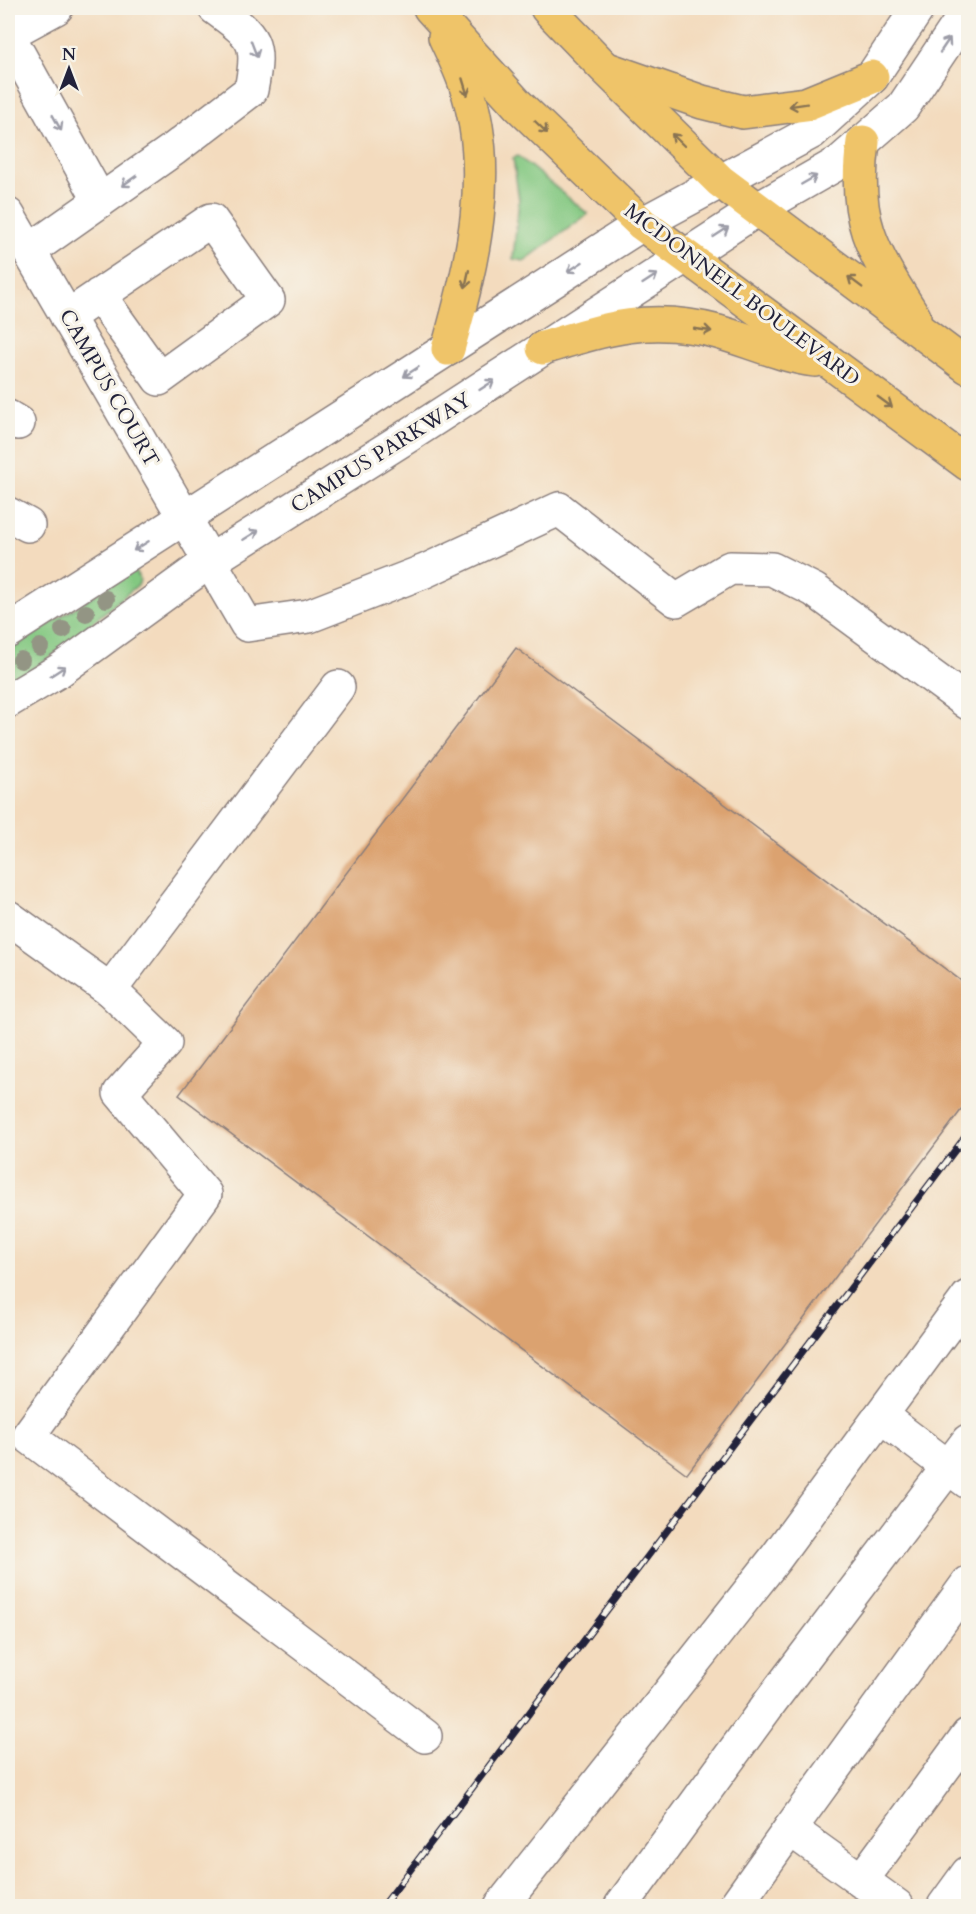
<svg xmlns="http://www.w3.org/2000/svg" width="976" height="1914" font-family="Cardo,serif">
<rect width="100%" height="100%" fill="#f7f3e8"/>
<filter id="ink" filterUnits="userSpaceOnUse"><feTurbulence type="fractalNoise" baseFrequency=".0167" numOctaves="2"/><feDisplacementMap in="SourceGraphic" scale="12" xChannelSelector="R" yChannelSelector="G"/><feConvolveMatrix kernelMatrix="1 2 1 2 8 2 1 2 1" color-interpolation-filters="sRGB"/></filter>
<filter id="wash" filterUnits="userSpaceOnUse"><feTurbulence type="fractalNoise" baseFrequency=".008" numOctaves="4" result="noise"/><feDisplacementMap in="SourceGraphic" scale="24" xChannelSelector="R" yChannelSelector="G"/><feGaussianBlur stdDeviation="1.35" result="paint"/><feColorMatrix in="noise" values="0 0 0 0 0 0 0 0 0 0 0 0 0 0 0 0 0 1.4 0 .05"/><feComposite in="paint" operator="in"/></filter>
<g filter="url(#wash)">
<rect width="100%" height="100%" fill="#f3dbbe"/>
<g fill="#83c881" stroke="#52755e" stroke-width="1.5">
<polygon points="518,156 588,214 524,261 513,259 519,200 513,158"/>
<polygon points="135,571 140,579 139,584 47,660 8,684 8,651 130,572"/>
</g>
<g id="blocks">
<polygon fill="#dba26f" points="516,648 968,986 968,1101 687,1474 179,1095"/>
</g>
</g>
<g filter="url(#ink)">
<use href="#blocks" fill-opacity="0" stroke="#8a7e7c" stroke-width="1.5"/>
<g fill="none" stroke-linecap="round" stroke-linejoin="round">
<g stroke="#8a7e7c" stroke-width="36">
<g id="minor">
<polyline points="8,34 56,8"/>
<polyline points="8,35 100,201"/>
<polyline points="8,215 247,625 309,616 425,571 559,509 676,600 730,568 772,569 814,590 968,703"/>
<path d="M29,251L174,149L251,90C261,40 254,37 215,8"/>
<polyline points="67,317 211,220 268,300 159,379 99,295"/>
<polyline points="8,417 18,423"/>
<polyline points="8,514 28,525"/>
<polyline points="8,631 642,224 812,132 872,77 918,8"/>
<polyline points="8,701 60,670 210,561 414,432 758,209 840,162 903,107 962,19 966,8"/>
<polyline points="8,917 110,990 338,687"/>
<polyline points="110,990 165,1043 120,1093 205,1194 28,1436 425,1736"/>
<polyline points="881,1416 968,1482"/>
<polyline points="790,1829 968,1583"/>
<polyline points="861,1881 968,1735"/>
<polyline points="501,1906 775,1559 968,1297"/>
<polyline points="621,1906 771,1701 968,1441"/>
<polyline points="735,1906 790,1829 897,1906"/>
<polyline points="944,1906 968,1873"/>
</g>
</g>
<g stroke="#8a7e7c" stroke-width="36">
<g id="major">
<polyline points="430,8 518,105 642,224 968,464"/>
<polyline points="547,8 605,68 720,181 968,367"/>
<path d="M445,37C452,52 460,68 465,83C496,170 472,264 448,349"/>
<polyline points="610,70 702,102 743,112 806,104 872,77"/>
<path d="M863,142C852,222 873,252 914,317"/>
<path d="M543,348C607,328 651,314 718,332C750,341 782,356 815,360"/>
</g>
</g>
<use href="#minor" stroke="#fff" stroke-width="33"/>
<use href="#major" stroke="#efc469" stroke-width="33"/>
<g stroke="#22223b" stroke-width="7">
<polyline id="rail" points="383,1906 968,1133"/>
</g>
<use href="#rail" stroke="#f7f3e8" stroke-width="4.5" stroke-dasharray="14" stroke-linecap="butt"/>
</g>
<g fill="#939584">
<circle cx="106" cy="599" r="9"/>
<circle cx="86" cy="613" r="9"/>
<circle cx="63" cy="630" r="9"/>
<circle cx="40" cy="647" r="9"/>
<circle cx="21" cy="660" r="9"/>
</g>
<defs><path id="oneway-shaft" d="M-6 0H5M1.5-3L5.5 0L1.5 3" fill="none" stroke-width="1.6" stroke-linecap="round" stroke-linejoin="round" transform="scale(1.5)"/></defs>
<g stroke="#9c9ca7">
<use href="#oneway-shaft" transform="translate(945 45) rotate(-56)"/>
<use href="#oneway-shaft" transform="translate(254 49) rotate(69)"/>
<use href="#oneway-shaft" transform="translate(57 123) rotate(61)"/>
<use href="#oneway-shaft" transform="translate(809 180) rotate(-30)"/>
<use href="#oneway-shaft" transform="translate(129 181) rotate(145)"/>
<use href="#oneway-shaft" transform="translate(721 232) rotate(-33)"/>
<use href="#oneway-shaft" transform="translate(575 267) rotate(147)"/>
<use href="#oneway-shaft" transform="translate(650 279) rotate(-33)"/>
<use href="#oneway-shaft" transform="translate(411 372) rotate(147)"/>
<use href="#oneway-shaft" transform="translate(487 385) rotate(-33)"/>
<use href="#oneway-shaft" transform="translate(251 535) rotate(-32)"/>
<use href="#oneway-shaft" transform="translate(141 546) rotate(148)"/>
<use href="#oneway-shaft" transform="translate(58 671) rotate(-33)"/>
</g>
<g stroke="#887352">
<use href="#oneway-shaft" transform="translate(465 87) rotate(73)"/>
<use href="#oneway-shaft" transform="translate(798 105) rotate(171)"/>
<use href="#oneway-shaft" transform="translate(541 127) rotate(44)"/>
<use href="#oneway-shaft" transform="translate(678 140) rotate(-136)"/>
<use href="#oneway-shaft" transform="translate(467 279) rotate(102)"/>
<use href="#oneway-shaft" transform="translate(855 282) rotate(-143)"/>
<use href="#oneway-shaft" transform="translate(703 330) rotate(8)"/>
<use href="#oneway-shaft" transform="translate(885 402) rotate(36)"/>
</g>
</g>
<g text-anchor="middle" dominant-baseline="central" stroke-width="6" stroke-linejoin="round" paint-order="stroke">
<g font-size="21" fill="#22223b" stroke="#f7f3e8">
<text transform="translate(742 295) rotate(37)">MCDONNELL BOULEVARD</text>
<text transform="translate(109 388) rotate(60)">CAMPUS COURT</text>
<text transform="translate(381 453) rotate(-32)">CAMPUS PARKWAY</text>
</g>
</g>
<rect width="976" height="1914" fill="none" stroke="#f7f3e8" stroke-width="30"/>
<g transform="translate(69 69)" stroke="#f7f3e8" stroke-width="4.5" paint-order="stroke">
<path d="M0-4.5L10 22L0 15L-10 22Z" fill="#22223b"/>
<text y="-9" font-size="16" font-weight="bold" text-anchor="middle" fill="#22223b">N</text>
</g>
</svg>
